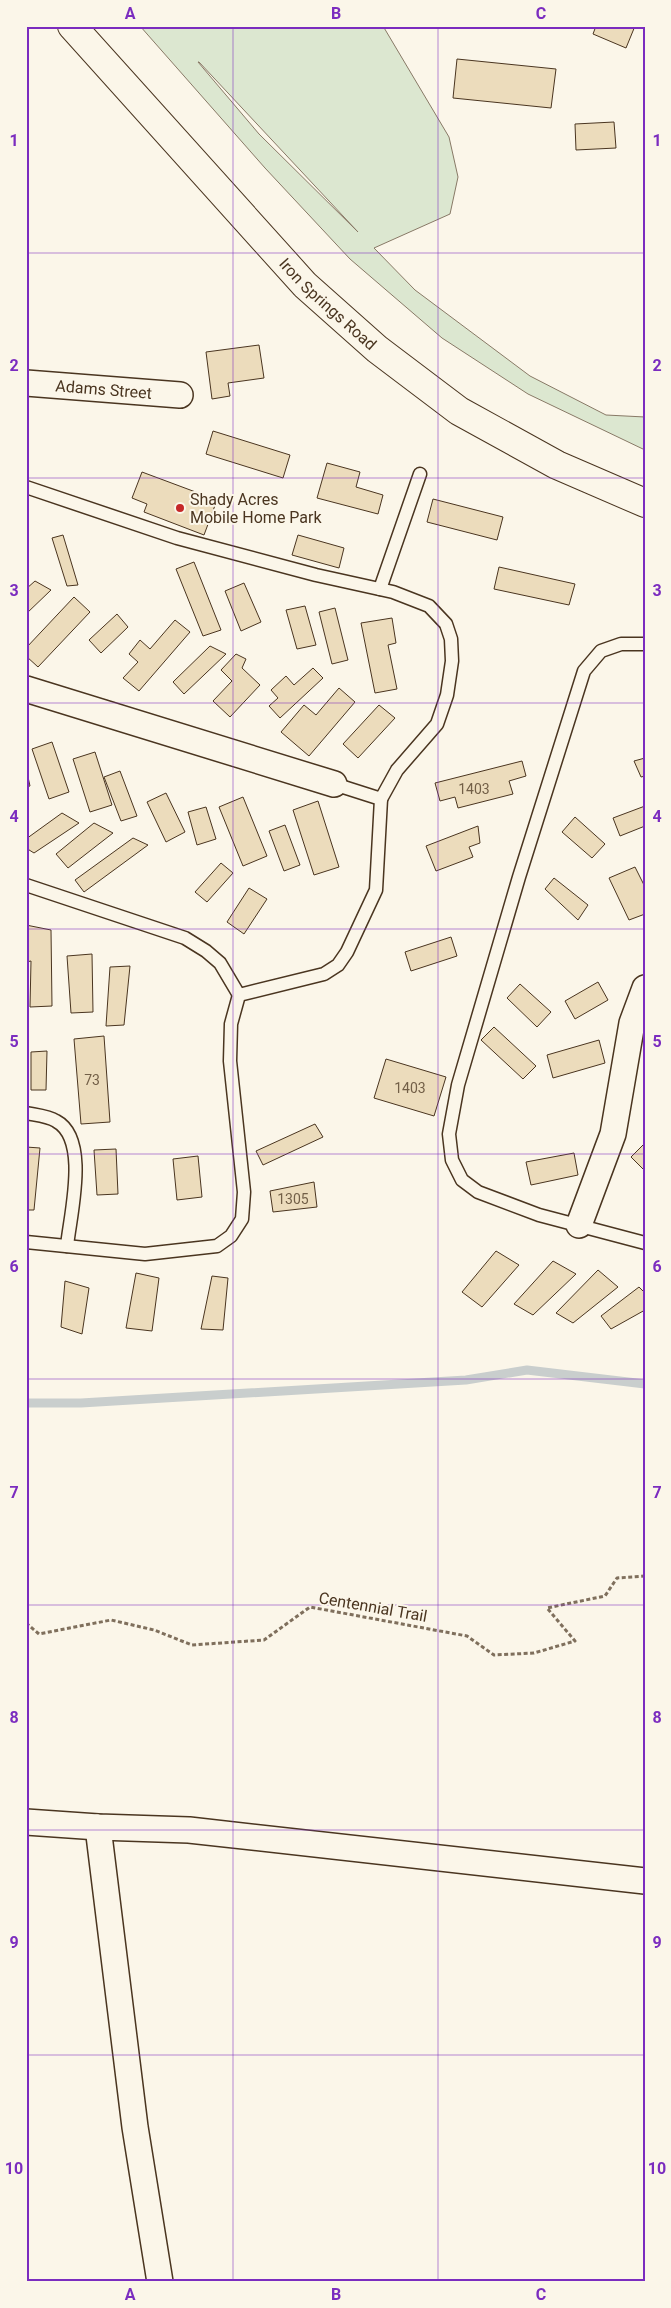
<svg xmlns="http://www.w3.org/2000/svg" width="671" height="2308" font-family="Roboto,sans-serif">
<rect width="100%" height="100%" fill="#fbf6e9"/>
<path fill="#dce7d0" stroke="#887966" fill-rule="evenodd" d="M140,26H383L449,137L458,177L450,214L374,248L415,290L530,376L606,415L645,417V450L528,394L442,338L350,259L265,168ZM198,62H199L358,232L259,134Z"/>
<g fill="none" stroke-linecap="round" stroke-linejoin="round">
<polyline stroke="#c9cecd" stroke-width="9" points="26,1403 81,1403 466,1380 527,1370 645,1384"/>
</g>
<g fill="#ecdcbc" stroke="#4a3520">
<polygon points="596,26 635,26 626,48 593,34"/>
<polygon points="457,59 556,69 551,108 453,98"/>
<polygon points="614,122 616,148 576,150 575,124"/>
<polygon points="259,345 264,378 228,383 230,396 212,399 206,352"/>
<polygon points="213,431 290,455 283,478 206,454"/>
<polygon points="327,463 360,472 356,487 383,495 378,514 317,498"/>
<polygon points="142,472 217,500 204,535 144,512 147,504 132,498"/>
<polygon points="433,499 503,517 497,540 427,522"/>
<polygon points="63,535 78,585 67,586 52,538"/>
<polygon points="298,535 344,548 339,568 292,555"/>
<polygon points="194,562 221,630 203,636 176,569"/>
<polygon points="499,567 575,584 569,605 494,589"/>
<polygon points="35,581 51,590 26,614 26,589"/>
<polygon points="244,583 261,622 241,631 225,591"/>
<polygon points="74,597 90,612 38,667 26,656 26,648"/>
<polygon points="305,606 316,645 297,649 286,610"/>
<polygon points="335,608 348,660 332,664 319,612"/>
<polygon points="117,614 128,627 101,653 89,640"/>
<polygon points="392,618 396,643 388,645 397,689 375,693 361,623"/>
<polygon points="175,620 190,632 139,691 123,678 138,662 129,654 140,640 150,649"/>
<polygon points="210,646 226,654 184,694 173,682"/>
<polygon points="236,654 246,659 242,668 260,685 230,717 213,701 232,681 221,670"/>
<polygon points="313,668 323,678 280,718 269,706 278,698 271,690 286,676 294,685"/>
<polygon points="339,688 355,702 309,756 281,732 304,705 316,715"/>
<polygon points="379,705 395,718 358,758 343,744"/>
<polygon points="52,742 69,792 49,799 32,749"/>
<polygon points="95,752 112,805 90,812 73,759"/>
<polygon points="645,758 645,776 641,777 634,761"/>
<polygon points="522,761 526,776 509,781 513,794 458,808 455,797 440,801 435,783"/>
<polygon points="26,768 30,786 26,787"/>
<polygon points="120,771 137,816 121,821 104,777"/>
<polygon points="166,793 185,832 166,842 147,802"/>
<polygon points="243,797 267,856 243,866 219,807"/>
<polygon points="318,801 339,867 314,875 293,810"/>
<polygon points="645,806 645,826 620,836 613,818"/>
<polygon points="206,807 216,839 197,845 188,812"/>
<polygon points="62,813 79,823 34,853 26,848 26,839"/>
<polygon points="575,817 605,844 592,858 562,832"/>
<polygon points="94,823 113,833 68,868 56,854"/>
<polygon points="285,825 300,865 284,871 269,831"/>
<polygon points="478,826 480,843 469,847 473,857 436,871 426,846"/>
<polygon points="133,838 148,845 84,892 75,880"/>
<polygon points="221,863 233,873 207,902 195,892"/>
<polygon points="635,867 645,887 645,914 629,920 609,878"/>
<polygon points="554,878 588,905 578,920 545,889"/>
<polygon points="249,888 267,899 244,934 227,922"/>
<polygon points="26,925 51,930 52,1006 30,1007 31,961 26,962"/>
<polygon points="451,937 457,956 411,971 405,952"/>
<polygon points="92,954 93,1012 71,1013 67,956"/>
<polygon points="130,966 124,1025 106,1026 110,967"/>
<polygon points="598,982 608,1000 575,1019 565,1001"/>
<polygon points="520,984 551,1012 537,1027 507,998"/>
<polygon points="494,1027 536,1066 523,1079 481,1040"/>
<polygon points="104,1036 110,1122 81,1124 74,1039"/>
<polygon points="599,1040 605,1063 553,1078 547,1055"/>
<polygon points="47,1051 46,1090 31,1090 31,1052"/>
<polygon points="386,1059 446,1077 434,1116 374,1098"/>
<polygon points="315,1124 323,1137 263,1165 256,1151"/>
<polygon points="645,1143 645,1171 631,1157"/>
<polygon points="26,1147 40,1148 34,1210 26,1210"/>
<polygon points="116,1149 118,1194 97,1195 94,1150"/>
<polygon points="574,1153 578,1175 531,1185 526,1162"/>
<polygon points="198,1156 202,1197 177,1200 173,1159"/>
<polygon points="314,1182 317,1207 273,1212 270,1191"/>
<polygon points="496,1251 519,1265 482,1307 462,1292"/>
<polygon points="553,1261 576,1274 533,1315 514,1304"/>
<polygon points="598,1270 618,1287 573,1323 556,1313"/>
<polygon points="136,1273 159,1278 152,1331 126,1328"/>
<polygon points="212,1276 228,1278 223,1330 201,1329"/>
<polygon points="65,1281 89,1288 82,1334 61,1327"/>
<polygon points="639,1287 645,1293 645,1310 611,1329 601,1316"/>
</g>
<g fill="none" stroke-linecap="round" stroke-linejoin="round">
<g stroke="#4a3520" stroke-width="15">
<g id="service">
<polyline points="26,487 177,538 316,575 393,592 429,606 446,624 451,639 452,661 447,695 437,724 397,770 381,799"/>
<polyline points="380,589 420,474"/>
<polyline points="645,644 621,644 601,651 584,671 519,877 458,1085 449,1134 452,1160 462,1180 478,1192 539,1215 645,1243"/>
<polyline points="26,885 185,938 206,951 220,963 239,995"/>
<path d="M26,1113C35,1115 48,1116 56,1121C90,1139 70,1215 67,1246"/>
<polyline points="26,1242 145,1254 217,1246 231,1236 242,1219 244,1192 230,1061 231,1024 239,995 324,974 338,965 347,952 376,890 381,799 334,784"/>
</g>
</g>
<g stroke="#4a3520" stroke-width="28">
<g id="minor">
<path id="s1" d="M26,383L180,395"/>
<polyline points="26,689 334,784"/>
<polyline points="579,1225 613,1134 632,1023 645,988"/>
<polyline points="26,1822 98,1827 189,1830 645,1881"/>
<polyline points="98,1827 135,2127 160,2282"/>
</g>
</g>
<g stroke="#4a3520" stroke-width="30">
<g id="primary">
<path id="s2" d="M72,26L305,285L377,349L459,411L557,465L645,503"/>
</g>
</g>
<polyline stroke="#7f6f5c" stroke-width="3" stroke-dasharray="4 2.5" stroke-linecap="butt" points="26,1623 39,1634 111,1620 154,1630 192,1645 264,1640 310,1607 467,1636 494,1655 534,1653 575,1641 547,1608 605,1596 617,1578 645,1576"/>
<use href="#service" stroke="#fbf6e9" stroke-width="12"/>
<use href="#minor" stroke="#fbf6e9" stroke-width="25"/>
<use href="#primary" stroke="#fbf6e9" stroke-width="28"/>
</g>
<path fill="none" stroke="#7b2cbf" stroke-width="1" stroke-opacity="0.55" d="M233,26V2282M438,26V2282M26,253H645M26,478H645M26,703H645M26,929H645M26,1154H645M26,1379H645M26,1605H645M26,1830H645M26,2055H645"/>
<circle fill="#c62828" stroke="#fbf6e9" stroke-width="2" cx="180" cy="508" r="5"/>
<g text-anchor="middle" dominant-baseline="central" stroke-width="4" stroke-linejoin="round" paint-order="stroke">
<g font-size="14" fill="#725f47">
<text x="474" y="789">1403</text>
<text x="92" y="1080">73</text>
<text x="410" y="1088">1403</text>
<text x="293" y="1199">1305</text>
</g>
<g font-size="16" fill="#4a3520" stroke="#fbf6e9">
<text stroke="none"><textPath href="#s2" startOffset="378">Iron Springs Road</textPath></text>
<text stroke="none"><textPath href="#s1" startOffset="78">Adams Street</textPath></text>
<text transform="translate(373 1607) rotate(10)">Centennial Trail</text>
</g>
<g font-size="16" fill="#4a3520" stroke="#fbf6e9" text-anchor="start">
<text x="190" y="499">Shady Acres<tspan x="190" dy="18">Mobile Home Park</tspan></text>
</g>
</g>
<rect width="671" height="2308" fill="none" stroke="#fbf6e9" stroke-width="55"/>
<rect x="28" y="28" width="616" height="2252" fill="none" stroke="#7b2cbf" stroke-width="2"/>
<g font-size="16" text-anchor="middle" font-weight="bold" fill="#7b2cbf">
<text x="130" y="19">A</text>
<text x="336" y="19">B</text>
<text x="541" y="19">C</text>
<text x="14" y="146">1</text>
<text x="657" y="146">1</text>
<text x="14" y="371">2</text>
<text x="657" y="371">2</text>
<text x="14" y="596">3</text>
<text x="657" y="596">3</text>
<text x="14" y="822">4</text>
<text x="657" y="822">4</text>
<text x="14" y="1047">5</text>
<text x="657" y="1047">5</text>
<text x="14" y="1272">6</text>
<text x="657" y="1272">6</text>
<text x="14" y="1498">7</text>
<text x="657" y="1498">7</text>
<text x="14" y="1723">8</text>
<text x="657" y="1723">8</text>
<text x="14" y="1948">9</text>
<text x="657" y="1948">9</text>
<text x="14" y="2174">10</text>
<text x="657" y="2174">10</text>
<text x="130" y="2300">A</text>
<text x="336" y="2300">B</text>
<text x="541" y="2300">C</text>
</g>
</svg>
